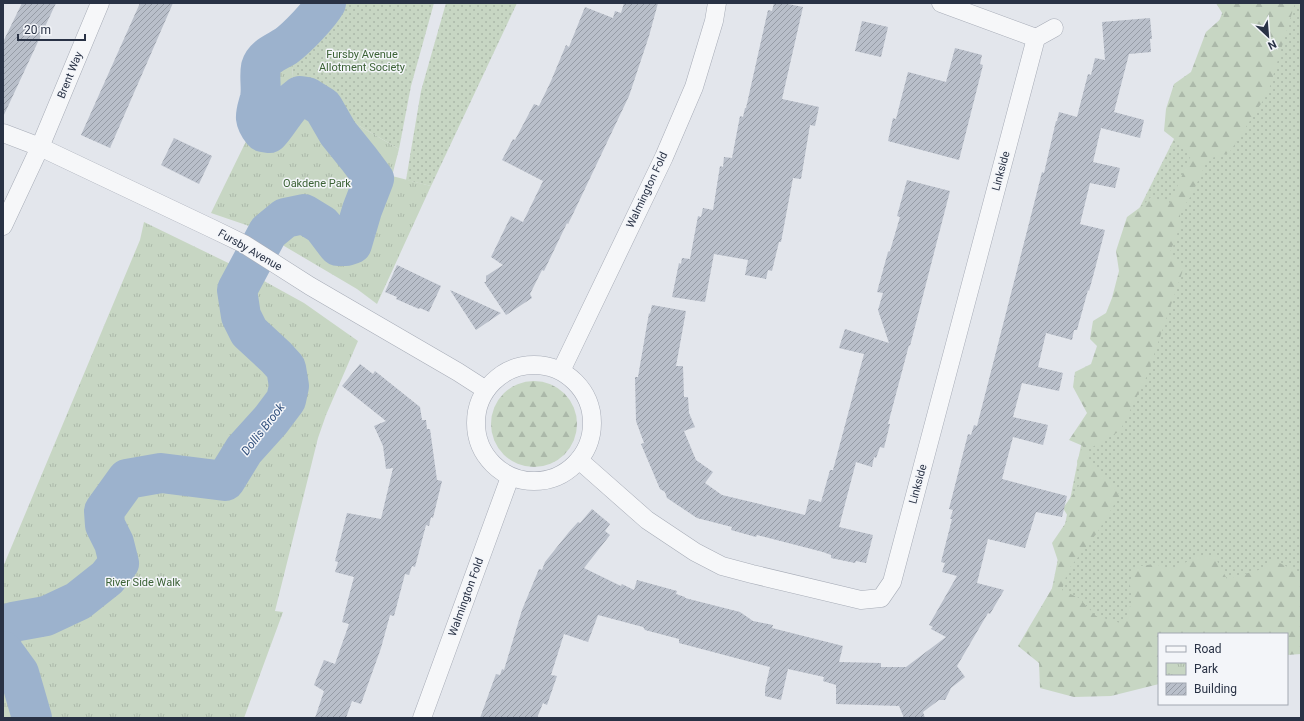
<svg xmlns="http://www.w3.org/2000/svg" width="1304" height="721" font-family="Roboto,sans-serif">
<defs>
<pattern id="grass-dots" width="8" height="8" patternUnits="userSpaceOnUse"><rect width="8" height="8" fill="#c7d6c3"/><path d="M2 2h.1M6 6h.1" fill="none" stroke="#abb8a9" stroke-width="1.8" stroke-linecap="round"/></pattern>
<pattern id="forest-firs" width="22" height="20" patternUnits="userSpaceOnUse"><rect width="22" height="20" fill="#c7d6c3"/><path d="M5 1l3.5 6h-7zM16 11l3.5 6h-7z" fill="#abb8a9"/></pattern>
<pattern id="park-tufts" width="24" height="20" patternUnits="userSpaceOnUse"><rect width="24" height="20" fill="#c7d6c3"/><path d="M3 7l-1-3M5 7V3M7 7l1-3M15 17l-1-3M17 17v-4M19 17l1-3" fill="none" stroke="#abb8a9"/></pattern>
<pattern id="building-hatch" width="6" height="6" patternUnits="userSpaceOnUse"><rect width="6" height="6" fill="#b9bfca"/><path d="M-1 1l2-2M0 6l6-6M5 7l2-2" fill="none" stroke="#969ca6"/></pattern>
</defs>
<rect width="100%" height="100%" fill="#e3e6ec"/>
<g fill="url(#grass-dots)">
<polygon points="332,3 434,3 411,86 399,149 337,113 323,98 311,92 292,77 295,46 316,25 329,17 332,11"/>
<polygon points="446,3 517,3 431,186 406,180 421,91"/>
<polygon points="1226,3 1301,3 1301,641 1287,634 1159,634 1044,628 1092,391 1137,213 1174,139"/>
</g>
<g fill="url(#forest-firs)">
<polygon points="1216,3 1295,3 1268,93 1229,153 1208,159 1191,196 1180,212 1180,226 1169,255 1184,267 1146,378 1120,431 1089,449 1087,459 1120,495 1097,533 1068,570 1062,590 1079,598 1096,616 1124,624 1133,597 1129,585 1134,567 1154,564 1173,569 1196,557 1215,557 1227,579 1262,569 1272,559 1301,574 1301,654 1287,655 1287,634 1159,634 1159,684 1111,696 1074,697 1040,688 1039,663 1018,646 1054,585 1058,561 1052,543 1069,518 1063,508 1081,483 1077,461 1083,446 1069,440 1087,413 1073,387 1075,372 1091,364 1097,346 1090,339 1093,321 1106,313 1112,298 1119,271 1116,251 1127,217 1142,206 1151,197 1170,203 1192,153 1164,131 1166,109 1174,84 1191,72 1206,32 1224,16"/>
<circle cx="534" cy="424" r="43"/>
</g>
<g fill="url(#park-tufts)">
<path d="M319,3H332V11L329,17L316,25L295,46L292,77L311,92L323,97L337,113L399,149L392,176L431,186L377,304L357,289L252,227L211,213L252,129L246,116L254,96C250,90 251,84 251,78C251,47 266,58 283,42C293,33 301,19 310,8L316,11Z"/>
<polygon points="144,222 255,276 304,303 358,341 326,415 318,438 275,611 283,612 244,718 3,718 3,567 140,240"/>
</g>
<g fill="none" stroke-linecap="round" stroke-linejoin="round">
<g stroke="#9cb2cd" stroke-width="40">
<path d="M3,631L13,622L46,616L78,601L107,578L119,563L114,543L105,525L104,511L127,479L161,473L225,481L244,450L271,420L286,400L289,386L286,368L276,357L249,332L241,316L237,290L268,232L285,218L304,214L322,225L338,246H346L352,244L362,210L374,179L359,159L338,133L323,107L307,97L300,96C287,105 280,121 269,133L263,132C252,118 256,114 260,98C262,88 259,77 261,67C264,56 277,52 286,46C298,37 319,15 326,3"/>
<polyline points="3,651 19,673 32,718"/>
</g>
</g>
<g fill="url(#building-hatch)">
<polygon points="22,3 56,3 3,117 3,42"/>
<polygon points="140,3 173,3 110,148 81,135"/>
<polygon points="624,3 658,3 649,36 629,96 572,216 568,224 567,223 544,271 542,270 530,294 532,298 506,315 484,282 486,282 486,276 503,265 491,257 511,216 523,222 543,181 502,160 513,139 515,140 534,104 539,106 551,81 566,45 569,47 585,7 613,18 615,11 621,13"/>
<polygon points="774,3 783,3 803,7 782,99 819,107 815,126 810,125 801,179 793,178 781,242 779,242 772,271 768,270 766,279 745,275 748,260 714,254 705,302 672,297 679,263 681,264 682,258 690,259 698,216 701,217 703,208 713,210 720,166 723,167 724,157 732,158 740,116 743,117 745,108 746,108 768,10 772,11"/>
<polygon points="1150,18 1152,39 1150,39 1151,52 1129,54 1114,112 1144,120 1140,138 1101,128 1093,162 1120,168 1115,188 1090,183 1080,224 1105,230 1095,269 1089,291 1088,290 1077,330 1074,330 1072,340 1046,333 1038,367 1063,373 1059,391 1022,383 1013,417 1048,425 1043,445 1013,437 1002,479 1067,496 1062,517 1036,512 1025,548 988,539 977,583 1004,590 990,614 988,613 957,666 965,677 951,688 945,700 939,700 923,712 925,718 904,718 899,706 836,704 836,685 823,681 824,677 788,669 781,700 765,696 765,689 770,667 679,643 679,639 645,630 643,627 598,615 588,642 564,634 551,675 557,676 547,705 543,703 537,718 480,718 496,674 500,675 502,669 504,670 522,610 539,569 542,570 545,562 569,532 578,522 580,523 592,509 610,524 605,531 610,535 584,568 621,586 622,584 634,590 637,580 677,591 676,594 685,597 685,598 740,612 753,621 773,625 772,628 843,646 839,662 881,663 881,667 906,667 946,637 931,629 933,627 929,625 957,576 942,572 945,563 941,562 952,519 950,519 953,510 949,509 968,434 971,435 974,425 977,426 1036,196 1042,172 1044,173 1056,121 1057,121 1059,112 1077,117 1088,74 1091,75 1095,58 1105,60 1102,22"/>
<polygon points="862,21 888,27 881,57 855,51"/>
<polygon points="955,48 982,55 980,64 983,65 959,160 888,141 893,118 896,119 908,72 946,82"/>
<polygon points="174,138 212,156 199,184 161,165"/>
<polygon points="907,180 950,191 910,346 909,345 888,424 890,424 884,448 880,447 876,458 874,457 872,467 856,462 839,527 873,535 866,563 856,561 855,563 831,558 831,555 823,552 757,535 756,537 731,530 732,527 697,518 667,498 665,492 660,489 641,444 644,443 636,421 635,377 638,377 649,313 650,314 652,305 686,311 676,366 683,366 684,397 688,397 689,413 695,427 684,431 696,460 713,472 705,483 722,495 805,515 809,499 821,502 830,470 833,470 864,354 839,348 845,329 889,343 878,310 883,293 877,292 888,252 890,251 900,217 897,216"/>
<polygon points="397,265 441,286 429,312 420,308 419,309 396,299 397,297 385,292"/>
<polygon points="450,290 501,313 476,330"/>
<polygon points="360,364 373,374 375,371 420,407 422,420 426,420 427,429 430,429 437,480 442,481 433,518 431,517 429,526 426,525 415,567 412,566 409,575 405,574 394,616 390,615 381,648 361,704 352,701 346,718 315,718 324,691 314,685 324,660 335,664 349,624 342,622 354,577 335,572 338,562 335,561 347,513 381,519 393,468 386,469 383,446 374,426 386,421 342,386"/>
</g>
<g fill="none" stroke-linecap="round" stroke-linejoin="round">
<g stroke="#a7acb7" stroke-width="19">
<g id="minor">
<polyline points="1036,38 1054,28"/>
<polyline points="3,133 40,147 213,229 244,244 310,286 458,372 486,390"/>
<polyline points="3,226 40,147 100,3"/>
<circle cx="534" cy="423" r="58"/>
<polyline points="561,371 664,157 694,87 714,21 717,3"/>
<polyline points="579,460 647,520 695,552 722,566 752,574 861,600 881,598 892,582 1036,38 941,3"/>
<polyline points="422,718 510,477"/>
</g>
</g>
<use href="#minor" stroke="#f6f7f9" stroke-width="18"/>
</g>
<g text-anchor="middle" dominant-baseline="central" stroke-width="3" stroke-linejoin="round" paint-order="stroke">
<g font-size="11" fill="#3c6236" stroke="#f3f5f9">
<text x="362" y="54">Fursby Avenue<tspan x="362" dy="13">Allotment Society</tspan></text>
<text x="317" y="183">Oakdene Park</text>
<text x="143" y="582">River Side Walk</text>
</g>
<g font-size="11" fill="#293245" stroke="#f3f5f9">
<text transform="translate(70 75) rotate(-68)">Brent Way</text>
<text transform="translate(1001 171) rotate(-75)">Linkside</text>
<text transform="translate(647 190) rotate(-65)">Walmington Fold</text>
<text transform="translate(250 250) rotate(30)">Fursby Avenue</text>
<text transform="translate(918 484) rotate(-75)">Linkside</text>
<text transform="translate(466 597) rotate(-70)">Walmington Fold</text>
</g>
<g font-size="12" font-style="italic" fill="#304f7c" stroke="#f3f5f9">
<text transform="translate(263 429) rotate(-52)">Dollis Brook</text>
</g>
</g>
<rect width="1304" height="721" fill="none" stroke="#293245" stroke-width="8"/>
<rect x="1158" y="633" width="130" height="72" fill="#f3f5f9" stroke="#a2a7b1"/>
<rect x="1166" y="646" width="20" height="6" fill="#f6f7f9" stroke="#a2a7b1"/>
<text x="1194" y="653" font-size="12" fill="#293245">Road</text>
<rect x="1166" y="663" width="20" height="12" fill="url(#park-tufts)" stroke="#a2a7b1"/>
<text x="1194" y="673" font-size="12" fill="#293245">Park</text>
<rect x="1166" y="683" width="20" height="12" fill="url(#building-hatch)" stroke="#a2a7b1"/>
<text x="1194" y="693" font-size="12" fill="#293245">Building</text>
<g transform="translate(1268 36) rotate(154)" stroke="#f3f5f9" stroke-width="3" paint-order="stroke">
<path d="M0-3L7 15L0 10L-7 15Z" fill="#293245"/>
<text y="-6" font-size="11" font-weight="bold" text-anchor="middle" fill="#293245">N</text>
</g>
<path d="M18 34v6h67v-6" fill="none" stroke="#293245" stroke-width="2"/>
<text x="24" y="34" font-size="12" fill="#293245" stroke="#f3f5f9" stroke-width="3" paint-order="stroke">20 m</text>
</svg>
